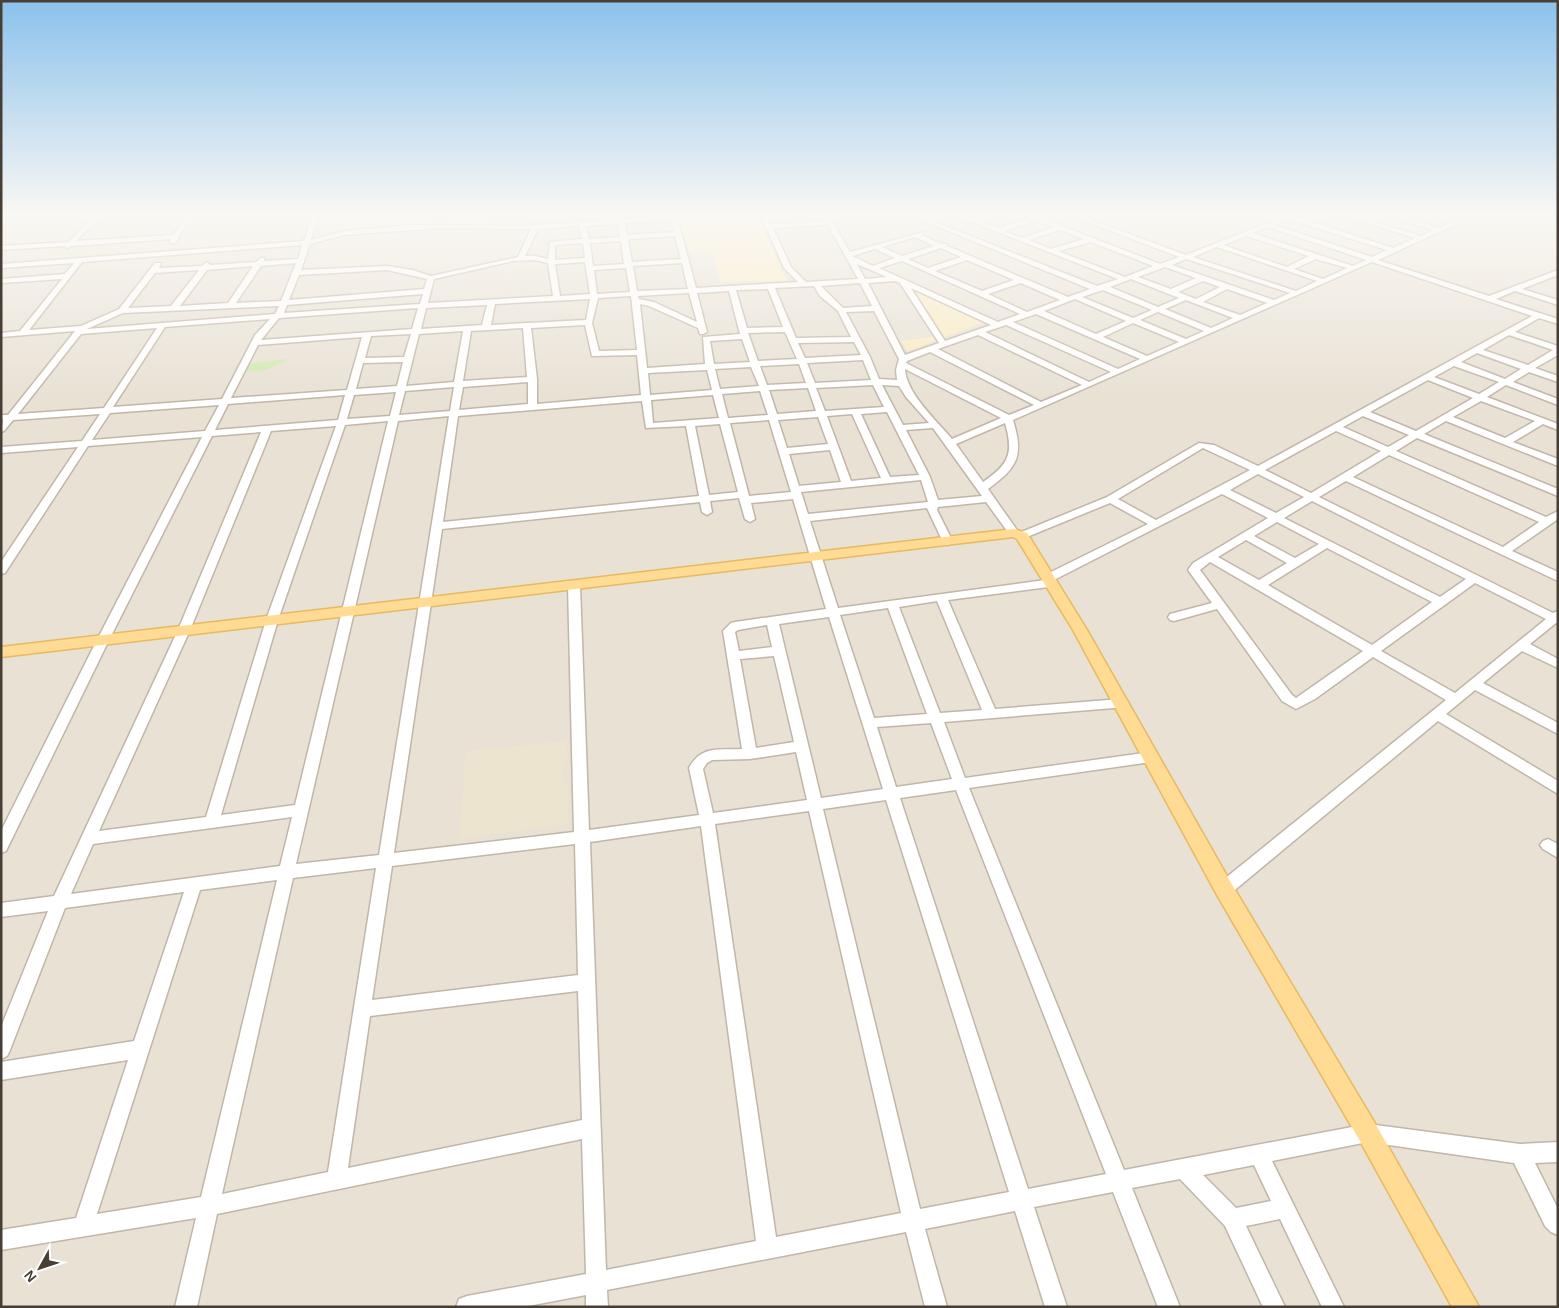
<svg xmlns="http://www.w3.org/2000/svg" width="1559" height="1308" font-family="Helvetica,sans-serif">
<rect width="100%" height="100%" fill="#f4efe7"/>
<rect fill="#e8e1d4" x="1" y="216" width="1557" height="1091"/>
<polygon fill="#ede4d0" points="566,741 568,760 563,764 562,780 568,785 568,824 459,839 466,751"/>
<path fill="#d1e9ae" d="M288,359C276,366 260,375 246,370L248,365L252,363Z"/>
<g fill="#f9ebc1">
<polygon points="327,216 434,216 433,230 321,239"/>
<polygon points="450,216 489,216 485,227 449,230"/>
<polygon points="673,216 758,216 787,281 720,282 712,249 684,251"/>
<polygon points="905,284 987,321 908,351 901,341 938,336"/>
</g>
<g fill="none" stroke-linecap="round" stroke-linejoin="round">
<g stroke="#c0b6a9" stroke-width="3">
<g id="minor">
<polygon points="95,216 102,216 76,241 174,235 185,216 191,216 176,242 173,244 170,242 171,239 71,246 67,248 64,246 1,250 1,246 68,242"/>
<path d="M312,216H318L311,240L344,231L411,225L517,226L674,216H712L709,218L678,220L696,288L798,282L784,268L761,216H767L771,224L826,221L823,216H829L850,252L924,232V234L922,235L941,244H946L947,246L1068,297L1090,289L912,216H920L1097,286L1118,279L956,216H965L998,228L1030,218L1028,216H1036L1160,264L1179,257L1072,216H1081L1186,255L1286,216H1294L1393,248L1415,238L1344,216H1353L1421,236L1433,230L1390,216H1399L1439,228L1466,216H1474L1378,260L1489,296L1558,270V275L1522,289L1558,300V305L1515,291L1496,299L1558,319V324L1539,318L1515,332L1558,346V355L1535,368L1558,376V382L1529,372L1513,382L1558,399V405L1506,385L1487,397L1558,424V430L1543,424L1513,442L1558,459V466L1446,421L1424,434L1558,489V496L1417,438L1396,451L1546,517L1558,511V519L1512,551L1558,572V581L1346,481L1319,497L1553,613L1558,611V624L1556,623L1530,644L1558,659V668L1522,651L1483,683L1558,723V734L1475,690L1446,714L1558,781V794L1438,721L1230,894L1224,896L1218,894L1216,889L1218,884L1446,700L1373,657L1315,699L1296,709L1282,701L1217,609L1174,621L1170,620L1168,617L1170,614L1212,603L1188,570L1193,563L1268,518L1222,494L1054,580L1058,583L1056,586L948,600L995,709L1121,699L1126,701L1128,704L1126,707L944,722L965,778L1151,752L1156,753L1158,757L1156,761L1151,762L969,788L1124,1170L1368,1124L1520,1144L1558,1142V1162L1535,1163L1558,1209V1235L1551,1232L1545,1226L1514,1163L1368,1142L1272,1161L1344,1307H1322L1280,1219L1246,1226L1285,1307H1263L1225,1226L1180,1179L1132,1188L1180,1307H1158L1113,1192L1034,1207L1067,1307H1045L1015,1211L925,1229L947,1307H925L906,1232L607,1290L608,1307H586V1295L523,1307H456L459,1299L467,1296L586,1274L582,1139L217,1214L197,1307H175L196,1218L1,1250V1230L76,1218L128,1060L1,1080V1062L134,1041L184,892L65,908L10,1050L7,1056L1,1059V1027L48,911L1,917V903L54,896L178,630L261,432L212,436L109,640L6,851L1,853V831L97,640L202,437L88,446L5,573L1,574V562L78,447L1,453V447L82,441L100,414L13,420L4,431L1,432L3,421L1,415H8L75,331L1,337V333L20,331L62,279L1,283V279L65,274L74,263L1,268V264L304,241ZM1288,219L1387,250L1372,257L1274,225ZM671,220L674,232L627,235L625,223ZM1036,220L1054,227L1023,238L1004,231ZM618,224L620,237L589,239L586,226ZM828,225L858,279L806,282L791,267L773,228ZM579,226L582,239L550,242L548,259L535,256H525L538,229ZM1268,227L1366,260L1353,266L1252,233ZM441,228L531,229L518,257L431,276L412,270L387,266L301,270L310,244L344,235ZM1060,230L1084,239L1051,249L1029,240ZM675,236L681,259L632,262L628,239ZM1246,236L1309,256L1287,267L1223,245ZM915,237L934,246L902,256L882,247ZM621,241L624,264L593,266L590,243ZM1091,242L1153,266L1125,277L1058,251ZM583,243L585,258L555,260V245ZM302,245L298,259L264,261V258H261L256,262L210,265L207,262L202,266L159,268L161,263H155L119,309L81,326L29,330L82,262ZM1217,247L1317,281L1296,291L1193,257ZM941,248L961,257L928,268L908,259ZM875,249L895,258L873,266L852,256ZM1186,259L1290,293L1274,300L1172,265ZM1316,259L1347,268L1323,279L1294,269ZM535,260L548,263L553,296L428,303L434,279L513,261ZM967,260L1014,280L982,291L935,271ZM902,261L1020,314L998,322L879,268ZM585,262L590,294L560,296L555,264ZM1372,262L1532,316L1258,466L1214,445L1199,443L1107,497L1019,533L988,489C1018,467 1024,456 1013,420ZM296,263L281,301L236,303L261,266ZM682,263L688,289L637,291L633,266ZM857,264L887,277L865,279ZM253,266L228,303L180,306L207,270ZM1165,267L1196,278L1171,289L1138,277ZM626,268L630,292L597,294L594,270ZM199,270L171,306L128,308L155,273ZM387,270L427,279L424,289L289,300L299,275ZM1131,279L1179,298L1158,307L1110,287ZM895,281L900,283L939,343L905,355L868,283ZM1203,281L1220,287L1196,299L1178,292ZM860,283L872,306L843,308L821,286ZM1021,283L1060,300L1027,312L988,294ZM814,286L820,296L838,311L851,337L796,338L775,288ZM911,288L991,325L945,341ZM768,289L783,327L747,328L736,290ZM1227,289L1267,303L1240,315L1203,302ZM1103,290L1152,310L1133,318L1082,297ZM729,291L740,334L703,337L705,364L647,368L640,304L649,306L698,328L700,334H703L707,332L697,293ZM689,293L697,322L654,302L639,299L638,296ZM423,294L420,304L284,313L287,305ZM631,296L637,350L599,351L592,323L598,298ZM590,299L586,320L491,325L495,304ZM1075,299L1126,321L1096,334L1044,311ZM1186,300L1233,318L1211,328L1165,309ZM487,305L482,325L421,329L426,308ZM279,306L275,314L87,329L123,313ZM418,308L412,329L261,340L279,318ZM874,311L899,359L896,370L897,380L879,379L870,357L846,312ZM1158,312L1204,331L1186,339L1140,320ZM1036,314L1140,359L1118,369L1013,322ZM270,319L255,335L222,399L113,407L165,327ZM1133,323L1179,342L1147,356L1103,337ZM585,325L592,356L637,355L641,395L537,404V379L531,328ZM1006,325L1111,372L1089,382L985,332ZM157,328L104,408L18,414L81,334ZM523,328L527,377L463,381L471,331ZM463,331L454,382L406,386L419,334ZM785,332L797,359L758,361L748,333ZM411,334L404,357L365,358L371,336ZM978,335L1082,385L1041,402L938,349ZM1509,335L1553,350L1528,365L1483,350ZM362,337L347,390L231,398L258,345ZM742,339L750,362L714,364L710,341ZM854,342L861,355L805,358L798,343ZM930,352L1034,405L1009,415L906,363L907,361ZM1477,353L1521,369L1505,379L1461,362ZM863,360L871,380L815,383L807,363ZM403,362L397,386L356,389L363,363ZM799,364L806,383L767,385L760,366ZM1454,366L1499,382L1479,394L1434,377ZM751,367L759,386L720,389L715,369ZM905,369L1001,418L952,439C936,420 906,393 905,369ZM707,370L712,390L650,395L648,373ZM1428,380L1473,398L1416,431L1370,412ZM528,382V404L459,410L463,387ZM873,385L884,407L825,411L816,388ZM882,385L899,386L906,397L929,423L903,425ZM454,387L450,411L399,415L405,391ZM808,388L816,411L777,414L769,390ZM760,391L768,415L728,418L722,394ZM396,392L390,416L347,419L354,395ZM345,395L338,420L215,430L228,404ZM713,395L719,418L653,423L651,400ZM642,401L646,428L686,426L699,496L443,522L458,416ZM1481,401L1535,421L1505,438L1453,417ZM219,405L205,431L92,440L110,413ZM887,412L919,475L890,477L861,414ZM852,414L881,478L851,481L827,416ZM449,416L379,855L296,864L398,421ZM1363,416L1409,435L1388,447L1343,427ZM818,417L828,444L787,448L778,420ZM769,420L791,492L749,496L730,423ZM388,421L295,805L221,815L278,620L345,425ZM1005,423C1014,454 1009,464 983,482L956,444ZM720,424L738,492L709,495L695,426ZM336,426L266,620L206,817L99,831L190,630L271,431ZM933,428L982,496L938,500L930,477L906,430ZM1336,431L1381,451L1311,493L1265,470ZM1203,448L1250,470L1156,520L1118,499ZM830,450L841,482L799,486L789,454ZM1389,455L1539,522L1503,547L1353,477ZM1258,474L1304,497L1276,513L1230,490ZM921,480L928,502L808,514L801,492ZM739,498L745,519L750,522L755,519L751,503L793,499L826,609L735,622L731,623L723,631L742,749C719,750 701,745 689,768L699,815L589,830L580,586L574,582L568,586L574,832L394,853L442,529L700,502L702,512L707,515L712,512L710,501ZM1312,501L1466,579L1440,597L1284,518ZM986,502L1010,535L1017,536L1022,539L1110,503L1148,524L1045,575L1043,578L1045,580L838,608L810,521L927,508L943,542L948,545L953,542L937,510L938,507ZM1277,522L1319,544L1295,558L1254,536ZM1246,540L1287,563L1259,580L1218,557ZM1327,548L1432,602L1372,645L1268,585ZM1210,562L1363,651L1296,698L1292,695L1200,570ZM1475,583L1546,619L1455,693L1381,651ZM937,601L982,710L940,713L899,607ZM888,608L927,714L874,718L840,615ZM829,617L883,789L821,798L779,624ZM767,625L772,647L739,651L735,632L738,630ZM774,656L794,742L756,748L740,659ZM931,723L952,779L896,787L877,727ZM796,752L807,800L713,813L703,769L707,763L712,760L750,759ZM956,790L1106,1174L1028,1189L900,798ZM886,800L1009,1192L920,1209L823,809ZM809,811L901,1213L776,1237L715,824ZM292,817L280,866L71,894L93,844ZM701,826L756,1241L606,1270L590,842ZM575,844L578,975L372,1000L392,866ZM376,868L328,1172L222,1194L293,878ZM277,880L201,1197L97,1214L200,890ZM578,991L582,1120L348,1168L370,1016ZM1254,1165L1271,1201L1236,1208L1203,1175Z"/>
<polygon points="1548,839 1558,844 1558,858 1543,849 1540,845 1543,841"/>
</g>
</g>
<g stroke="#e8b961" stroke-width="3">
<polygon id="major" points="1014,529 1027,533 1087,630 1231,883 1376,1125 1479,1307 1452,1307 1360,1141 1217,895 1073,630 1017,539 1013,537 1,657 1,647"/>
</g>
<use href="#minor" fill="#fff" fill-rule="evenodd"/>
<use href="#major" fill="#ffdb94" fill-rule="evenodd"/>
</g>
<linearGradient id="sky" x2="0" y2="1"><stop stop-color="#8bc1ec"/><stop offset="0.54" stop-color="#faf8f4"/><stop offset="1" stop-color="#faf8f4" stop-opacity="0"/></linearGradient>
<rect width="1559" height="399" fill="url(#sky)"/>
<rect width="1559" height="1308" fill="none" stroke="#473f35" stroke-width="5"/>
<g transform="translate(40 1268) rotate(230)" stroke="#ffffff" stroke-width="4" paint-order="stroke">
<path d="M0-4L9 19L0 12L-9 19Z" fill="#473f35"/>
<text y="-8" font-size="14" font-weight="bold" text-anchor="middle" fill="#473f35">N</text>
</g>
</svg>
